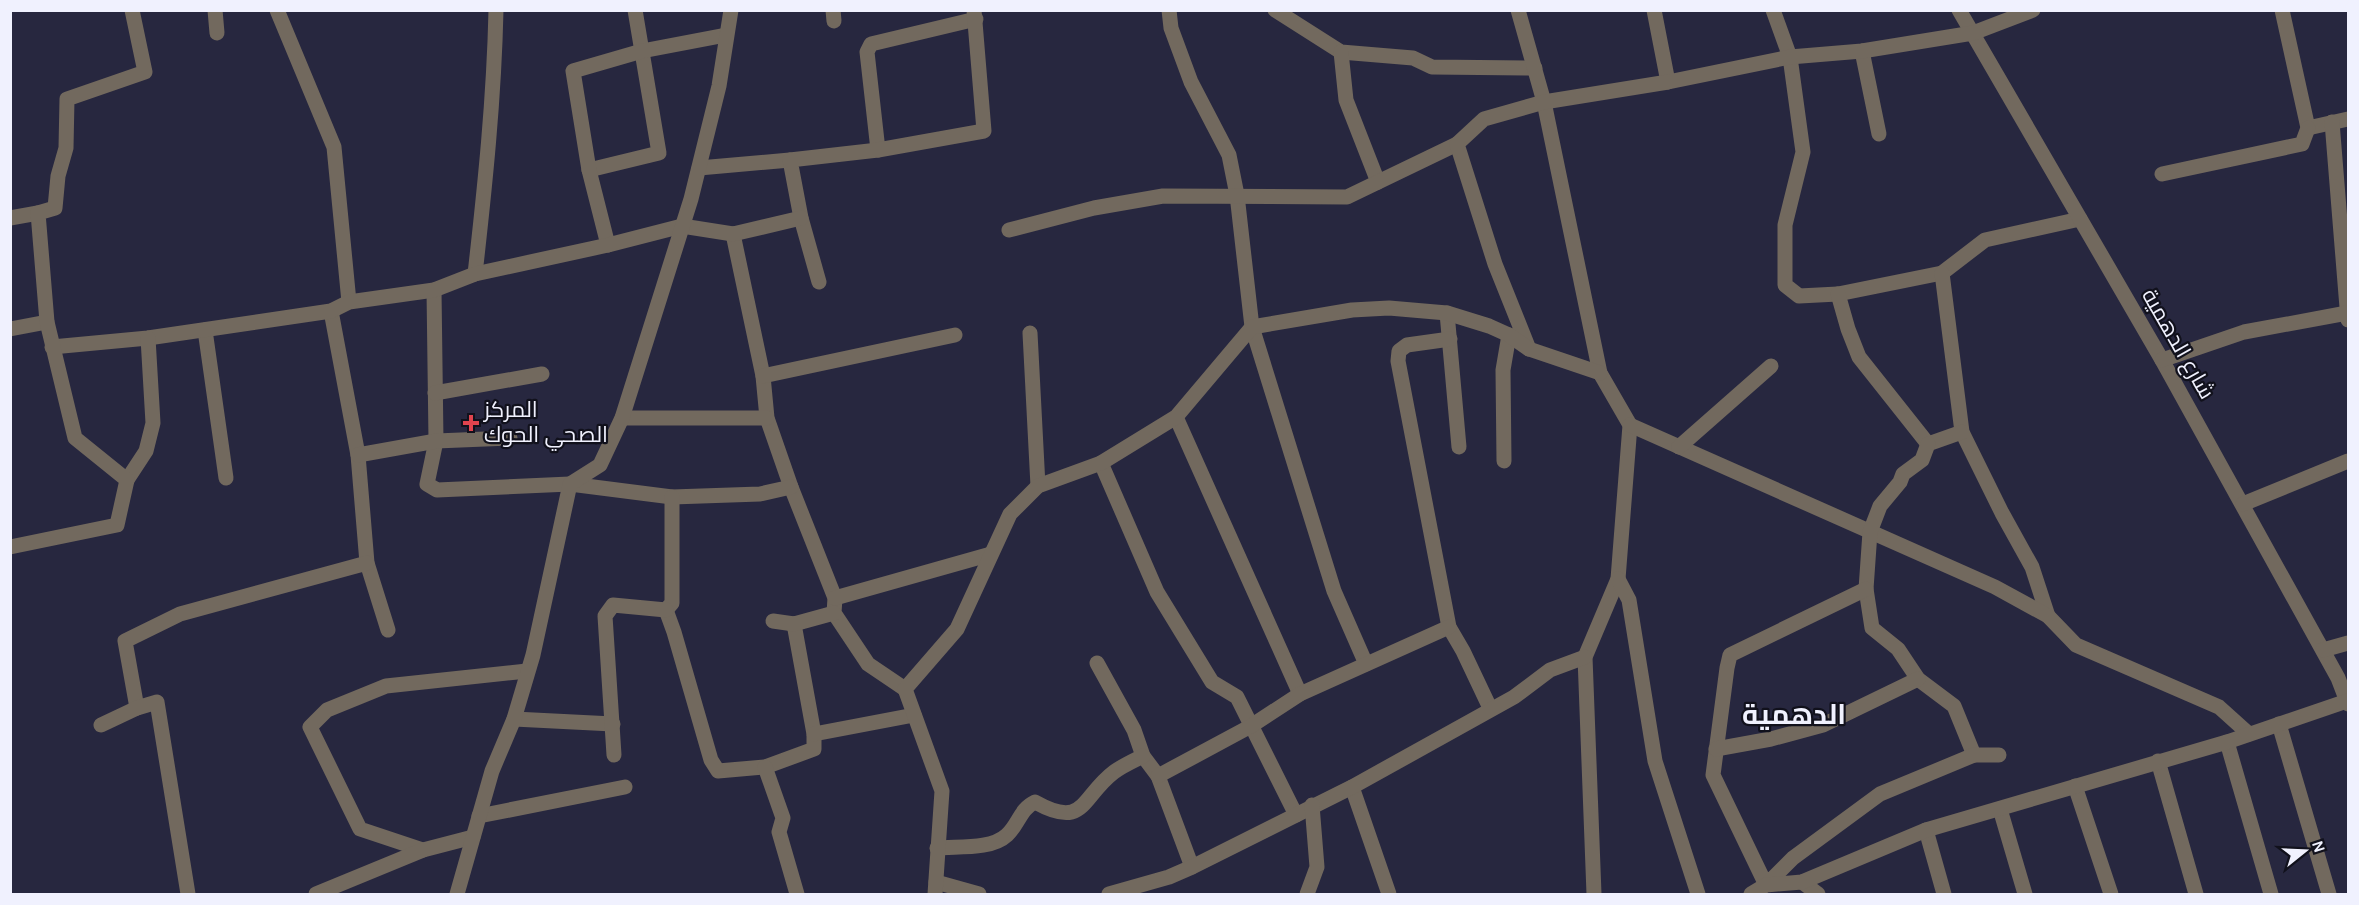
<svg xmlns="http://www.w3.org/2000/svg" width="2359" height="905" font-family="Karla,Cairo,sans-serif">
<rect width="100%" height="100%" fill="#27273f"/>
<g fill="none" stroke-linecap="round" stroke-linejoin="round">
<g stroke="#72695e" stroke-width="15">
<polyline points="215,10 217,33"/>
<polyline points="277,10 334,147 349,302"/>
<polyline points="833,10 834,21"/>
<polyline points="1169,10 1171,28 1191,82 1229,155 1237,195 1252,327 1334,591 1366,664"/>
<polyline points="1275,10 1341,52 1413,58 1432,67 1535,68"/>
<polyline points="1518,10 1544,102 1600,373 1630,425 1618,579 1585,657 1594,894"/>
<polyline points="1654,10 1668,82"/>
<polyline points="1773,10 1790,57 1803,152 1785,225 1785,285 1799,296 1838,294 1942,273 1985,240 2080,219"/>
<polyline points="1959,10 2162,360 2338,678 2348,704"/>
<polyline points="2282,10 2308,128 2348,119"/>
<polyline points="1862,51 1879,134"/>
<polyline points="1341,52 1346,100 1378,182"/>
<polyline points="2332,122 2348,320"/>
<polyline points="878,150 867,52 871,44 976,19"/>
<polyline points="699,168 790,160"/>
<polyline points="589,170 659,153 635,10"/>
<polyline points="2162,174 2302,144 2308,128"/>
<polyline points="10,218 38,213"/>
<polyline points="1009,230 1094,208 1163,196 1347,197 1457,144"/>
<polyline points="733,234 763,376 767,418 791,487 835,598 834,613 868,664 905,689"/>
<polyline points="608,245 589,170 573,71 642,51 726,35"/>
<polyline points="1942,273 1962,432 2002,513 2032,567 2048,616"/>
<path d="M475,274C485,186 494,99 496,10"/>
<polyline points="819,282 801,218 790,160 878,150 984,131 974,10"/>
<polyline points="434,290 436,441 427,484 437,490 570,484 672,497 760,494 791,487"/>
<polyline points="1838,294 1848,329 1859,357 1928,444 1962,432"/>
<polyline points="331,311 358,455 367,563 388,630"/>
<polyline points="1447,313 1459,447"/>
<polyline points="10,329 47,322"/>
<polyline points="205,330 226,478"/>
<polyline points="1030,333 1038,486"/>
<polyline points="1450,339 1407,345 1399,351 1398,361 1449,627 1463,651 1490,708"/>
<polyline points="52,347 148,338 331,311 349,302 434,290 475,274 608,245 682,226 733,234 801,218"/>
<polyline points="1529,349 1495,264 1457,144 1484,119 1544,102 1668,82 1790,57 1862,51 1973,33 2033,10"/>
<polyline points="2162,360 2244,332 2347,313"/>
<polyline points="763,376 955,335"/>
<polyline points="435,393 542,374"/>
<polyline points="1176,417 1300,694"/>
<polyline points="622,418 767,418"/>
<polyline points="1630,425 1995,587 2048,616 2076,645 2219,707 2249,734"/>
<polyline points="1928,444 1922,460 1903,474 1900,482 1880,506 1870,532 1866,589 1872,628 1898,649 1918,679 1954,706 1974,755"/>
<polyline points="1679,447 1771,366"/>
<polyline points="358,455 436,441 510,438"/>
<polyline points="1504,461 1503,370 1509,335"/>
<polyline points="1101,463 1157,592 1212,682 1237,697 1296,815"/>
<polyline points="127,480 146,451 153,423 148,338"/>
<polyline points="2243,504 2348,461"/>
<polyline points="10,547 117,525 127,480 75,438 47,322 38,213 55,208 58,176 66,148 67,99 145,72 132,10"/>
<polyline points="1618,579 1629,600 1655,761 1698,894"/>
<polyline points="1866,589 1730,655 1727,668 1713,775 1766,885 1793,858 1880,794 1974,755 1999,755"/>
<polyline points="835,598 991,554"/>
<polyline points="666,610 674,632 711,760 718,771 765,767 814,749 814,734 794,624"/>
<polyline points="666,610 672,603 672,497"/>
<polyline points="773,621 794,624 834,613"/>
<polyline points="2323,650 2348,643"/>
<polyline points="1097,663 1134,730 1143,756 1158,776 1192,867"/>
<polyline points="137,708 125,641 180,614 367,563"/>
<polyline points="514,719 613,724"/>
<polyline points="2279,724 2329,894"/>
<polyline points="101,725 137,708 157,702 188,894"/>
<polyline points="814,734 914,715"/>
<polyline points="2227,742 2271,894"/>
<polyline points="1716,749 1771,739 1823,725 1918,679"/>
<polyline points="614,755 605,616 613,605 666,610"/>
<polyline points="2158,761 2196,894"/>
<polyline points="765,767 783,818 779,832 797,894"/>
<polyline points="1158,776 1251,726 1300,694 1449,627"/>
<polyline points="2075,786 2111,894"/>
<polyline points="1352,787 1389,894"/>
<polyline points="2000,809 2025,894"/>
<polyline points="479,816 625,787"/>
<polyline points="1926,830 1944,894"/>
<path d="M937,848C958,846 991,850 1007,835C1019,824 1020,809 1035,802C1085,830 1081,797 1114,772C1122,766 1133,761 1143,756"/>
<polyline points="423,850 360,829 310,727 327,710 386,686 527,671"/>
<polyline points="936,882 979,894"/>
<polyline points="1802,882 1818,894"/>
<polyline points="316,894 423,850 473,837"/>
<polyline points="457,894 492,771 514,719 533,655 570,484 600,465 622,418 691,199 719,86 731,10"/>
<polyline points="935,894 942,791 905,689 957,629 1010,514 1038,486 1101,463 1176,417 1252,327 1352,310 1389,308 1447,313 1489,326 1509,335 1529,349 1600,373"/>
<polyline points="1109,894 1169,877 1192,867 1352,787 1514,697 1550,670 1585,657"/>
<polyline points="1307,894 1317,867 1312,805"/>
<polyline points="1751,894 1766,885 1802,882 1926,830 2227,742 2347,701"/>
</g>
</g>
<path fill="#e0444e" stroke="#11111c" stroke-width="2" d="M468 414h6v6h6v6h-6v6h-6v-6h-6v-6h6z"/>
<g text-anchor="middle" dominant-baseline="central" stroke-width="4.5" stroke-linejoin="round" paint-order="stroke">
<g font-size="22" fill="#f0f1fe" stroke="#11111c">
<text transform="translate(2178 344) rotate(60)">شارع الدهمية</text>
</g>
<g font-size="22" fill="#f0f1fe" stroke="#11111c" text-anchor="start">
<text x="484" y="410">المركز<tspan x="484" dy="25">الصحي الحوك</tspan></text>
</g>
<g font-size="28" font-weight="bold" fill="#f0f1fe" stroke="#11111c">
<text x="1794" y="714">الدهمية</text>
</g>
</g>
<rect width="2359" height="905" fill="none" stroke="#f0f1fe" stroke-width="24"/>
<g transform="translate(2305 851) rotate(72)" stroke="#11111c" stroke-width="4.5" paint-order="stroke">
<path d="M0-4.5L10 22L0 15L-10 22Z" fill="#f0f1fe"/>
<text y="-9" font-size="16" font-weight="bold" text-anchor="middle" fill="#f0f1fe">N</text>
</g>
</svg>
